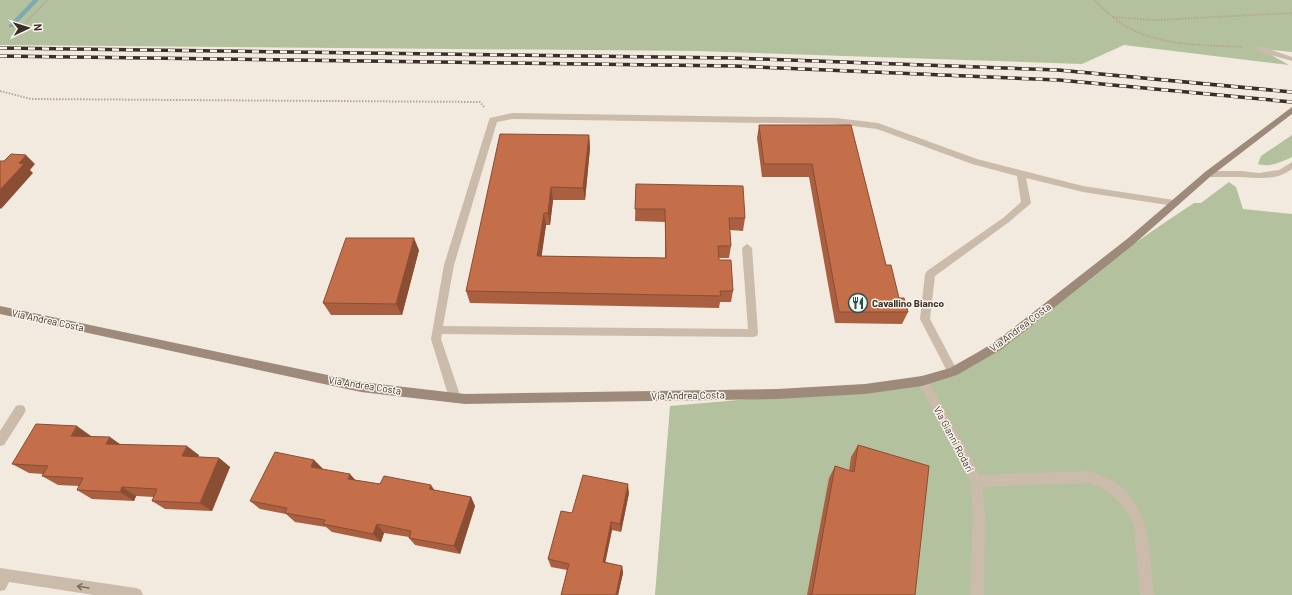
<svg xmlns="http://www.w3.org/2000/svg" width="1292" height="595" font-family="Barlow,sans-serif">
<rect width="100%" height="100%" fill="#f2eade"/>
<g fill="#b3c19e">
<polygon points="0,0 1292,0 1292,52 1261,49 1289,65 1124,45 1082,64 697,51 0,45"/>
<path d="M1292,135V157C1281,162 1270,168 1258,164L1261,156Z"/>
<polygon points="1229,182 1236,187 1243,209 1292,214 1292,595 655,595 670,406 889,387 956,368 1161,225 1194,203 1201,203"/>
</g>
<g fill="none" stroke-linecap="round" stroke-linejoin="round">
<polygon fill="#7daaaf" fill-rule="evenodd" points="33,0 39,0 13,27 9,27 9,25"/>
<g stroke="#b6a594" stroke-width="2" stroke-dasharray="1.5 1.5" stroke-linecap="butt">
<path d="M1094,0C1106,11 1118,23 1133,30C1166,46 1207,45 1243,47"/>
<polyline points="1113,17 1156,20 1292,13"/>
<polyline points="24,25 47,0"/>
<polyline points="0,91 31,99 480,102 484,107"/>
</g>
<g fill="#cbbbaa" fill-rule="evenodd">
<polygon points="1257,47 1263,47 1292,57 1292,61 1257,51"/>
<polygon points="512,113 836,118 878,123 977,159 1083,186 1174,200 1179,203 1174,206 1083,192 1026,178 1031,203 1029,205 1009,222 935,276 930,319 958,372 957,375 953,377 949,375 920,319 925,274 927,271 1003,218 1021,202 1017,176 972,164 877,129 836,124 512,119 497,122 454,265 443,326 748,329 742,248 747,244 752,248 758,333 757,336 753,337 442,334 441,339 461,398 459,401 455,403 451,401 449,398 431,339 444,265 489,120 490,118"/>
<path d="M1292,162V169C1276,181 1259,178 1240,177C1229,177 1219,177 1208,177L1204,174L1208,171H1241L1259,173L1279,170Z"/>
<polygon points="20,405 24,406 26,410 24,414 4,445 0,446 0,431 16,406"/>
<path d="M1090,471C1097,474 1104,476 1110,479C1152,503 1149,553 1154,595H1140L1134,528C1127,506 1111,491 1090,483L976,487L972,485L970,481L972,477L976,475Z"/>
</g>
<g fill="#cbbbaa" fill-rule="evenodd">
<polygon points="922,376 926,378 972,459 982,481 985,515 984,595 970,595 973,515 970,481 964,467 917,381 918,378"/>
<polygon points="0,568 136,588 141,590 143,595 94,595 9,582 5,590 0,591"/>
</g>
<polygon fill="#9e8a7b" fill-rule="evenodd" points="1292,107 1292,114 1211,176 1133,245 1002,349 957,375 922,386 865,394 777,399 465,404 361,392 0,314 0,306 361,382 465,394 777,389 865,384 922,376 950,368 994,343 1127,239 1205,172"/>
<g stroke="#382f29" stroke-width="3.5">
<g id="rail">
<polyline points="0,48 732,58 1058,70 1292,92"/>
<polyline points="0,56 735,66 1059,80 1292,102"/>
</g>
</g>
<use href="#rail" stroke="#faf4eb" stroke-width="2.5" stroke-dasharray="7" stroke-linecap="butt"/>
</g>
<g fill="#a95f40">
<polygon points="759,125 851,125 886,265 899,298 908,312 902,324 835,323 809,177 762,177 757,138"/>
<polygon points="589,135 590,148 585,200 553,200 550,225 546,225 541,256 665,258 665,222 635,221 636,184 745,218 743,231 730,230 731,246 729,258 719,258 719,260 733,291 731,302 720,302 719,308 470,303 466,291"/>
<polygon points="419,250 402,315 331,315 323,303"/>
<polygon points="91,436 119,444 199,455 198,457 219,458 230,467 212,511 165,509 152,501 154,497 136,496 134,501 92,499 77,490 79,486 58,485 42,476 43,474 29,473 12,464"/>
<polygon points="858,445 915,595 807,595 829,478 835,466 849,471 851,457"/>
<polygon points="314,460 323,469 356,480 380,484 435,490 471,497 475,506 460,554 415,545 409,538 409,537 384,533 381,542 332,532 326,527 295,522 286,514 260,509 250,501"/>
<polygon points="629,493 621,532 612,530 605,562 622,566 623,573 618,595 561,595 567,570 551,567 548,559 572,513"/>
</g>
<g fill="#894e34">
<polygon points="589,135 590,148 585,200 583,188"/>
<polygon points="26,155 35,164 30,170 33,173 1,209 0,208 0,190 19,163"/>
<polygon points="551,187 553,200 550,225 548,213"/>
<polygon points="544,213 546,225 540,268 537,256"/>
<polygon points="414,238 419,250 402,315 396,304"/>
<polygon points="77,426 91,436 86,445 71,436"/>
<polygon points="110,437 124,447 106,444"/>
<polygon points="187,446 199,455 194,465 182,456"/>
<polygon points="219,458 230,467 212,511 200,503"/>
<polygon points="314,460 323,469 311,467"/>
<polygon points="350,474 358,483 348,479"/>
<polygon points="628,484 629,493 621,532 620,524"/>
<polygon points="431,485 437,494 429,489"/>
<polygon points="122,487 136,496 134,501 120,492"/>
<polygon points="471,497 475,506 460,554 454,546"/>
<polygon points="611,522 612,530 604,569 603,562"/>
<polygon points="377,524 384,533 381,542 373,534"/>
<polygon points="622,566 623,573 618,595 616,595"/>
</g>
<g fill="#c46f4a" stroke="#894e34">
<polygon points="759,125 851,125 886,265 891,265 899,298 904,298 908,312 839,312 812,164 764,164"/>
<polygon points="500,134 589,135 583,188 551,187 548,213 544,213 537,256 666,258 665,209 635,209 636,184 743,186 745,218 729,218 731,246 718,246 719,260 731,260 733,291 720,291 721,296 466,291"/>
<polygon points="11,154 26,155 19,163 24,164 0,190 0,161 4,161"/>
<polygon points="346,238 414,238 396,304 323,303"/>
<polygon points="36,424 77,426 71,436 110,437 106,444 187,446 182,456 219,458 200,503 152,501 157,489 122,487 120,492 77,490 83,478 42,476 48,466 12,464"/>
<polygon points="858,445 929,466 915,595 809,595 812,594 835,466 854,472"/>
<polygon points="275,452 314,460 311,467 350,474 348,479 380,484 384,476 431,485 429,489 471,497 454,546 409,538 411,531 377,524 373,534 323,524 325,520 285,513 287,508 250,501"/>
<polygon points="583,475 628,484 620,524 611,522 603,562 622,566 616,595 561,595 569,564 548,559 561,511 572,513"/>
</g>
<defs><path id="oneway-shaft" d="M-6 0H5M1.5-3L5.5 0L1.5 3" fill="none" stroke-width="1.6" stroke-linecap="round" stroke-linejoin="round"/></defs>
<use stroke="#7a6e63" href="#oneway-shaft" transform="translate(83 587) rotate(-171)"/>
<defs>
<g id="restaurant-ring" transform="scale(1)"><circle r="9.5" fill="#faf4eb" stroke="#1f5259" stroke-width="1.5"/><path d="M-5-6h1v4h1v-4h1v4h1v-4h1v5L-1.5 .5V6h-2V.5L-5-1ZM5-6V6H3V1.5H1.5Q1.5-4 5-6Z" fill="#1f5259"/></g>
</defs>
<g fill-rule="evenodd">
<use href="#restaurant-ring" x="858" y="303"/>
</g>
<g text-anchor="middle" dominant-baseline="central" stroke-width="3" stroke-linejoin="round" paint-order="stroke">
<g font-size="10" font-weight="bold" fill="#382f29" stroke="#faf4eb" text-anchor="start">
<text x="872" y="303">Cavallino Bianco</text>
</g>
<g font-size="10" fill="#382f29" stroke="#faf4eb">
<text transform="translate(48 320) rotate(12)">Via Andrea Costa</text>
<text transform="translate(1020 327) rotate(-37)">Via Andrea Costa</text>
<text transform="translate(365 385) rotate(9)">Via Andrea Costa</text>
<text transform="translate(688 395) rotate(-1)">Via Andrea Costa</text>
<text transform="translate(954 439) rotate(62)">Via Gianni Rodari</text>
</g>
</g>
<g transform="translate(28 28) rotate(86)" stroke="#faf4eb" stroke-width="3" paint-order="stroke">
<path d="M0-3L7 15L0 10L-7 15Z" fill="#382f29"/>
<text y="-6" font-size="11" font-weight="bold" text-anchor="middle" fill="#382f29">N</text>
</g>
</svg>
